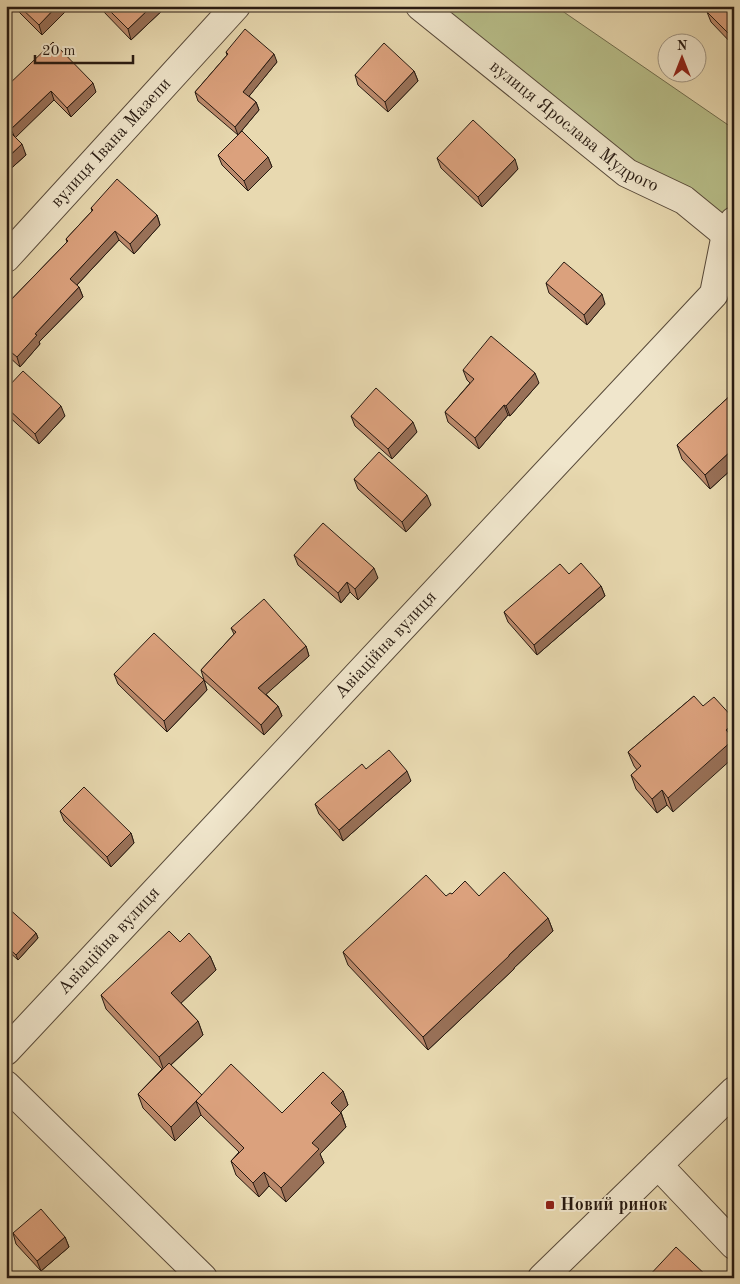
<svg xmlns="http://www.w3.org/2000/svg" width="740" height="1284" font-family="'Old Standard TT',serif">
<rect width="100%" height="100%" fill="#e8d9b0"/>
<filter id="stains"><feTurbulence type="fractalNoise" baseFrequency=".004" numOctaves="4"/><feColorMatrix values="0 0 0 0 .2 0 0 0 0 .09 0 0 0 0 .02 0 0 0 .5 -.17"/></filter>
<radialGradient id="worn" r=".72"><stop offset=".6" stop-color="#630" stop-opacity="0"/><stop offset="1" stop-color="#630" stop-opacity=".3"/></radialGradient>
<polygon fill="#b8bf8a" stroke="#706d4e" points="430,6 555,6 734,129 734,189 727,216 689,191 632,163"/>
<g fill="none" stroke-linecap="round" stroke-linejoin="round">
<g stroke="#584a3a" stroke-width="30">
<g id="minor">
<path id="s1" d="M420,6L627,173L684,200L734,241"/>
<path id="s2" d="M6,258L236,6"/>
<path id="s3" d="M6,1051L714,294L726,234L734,221"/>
<polyline points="6,1085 203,1278"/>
<polyline points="658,1165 734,1245"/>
<polyline points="542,1278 734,1091"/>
</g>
</g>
<use href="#minor" stroke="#f0e6cc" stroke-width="28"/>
</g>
<g fill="#bc8a6c" stroke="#281b12">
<polygon points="13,6 71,6 42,35"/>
<polygon points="102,6 167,6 131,40 103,11"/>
<polygon points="734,6 734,46 711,22 707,12"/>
<polygon points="226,52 277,62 249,96 256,102 259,110 239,134 268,157 272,167 248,191 222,165 218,155 238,135 198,101 195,92 227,55"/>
<polygon points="414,71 418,81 388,112 358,85 355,75"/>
<polygon points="6,87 96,92 71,117 54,100 15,137 26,155 6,173"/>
<polygon points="437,158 518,169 482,207 441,168"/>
<polygon points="91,208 157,215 160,225 134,254 119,240 77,285 79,287 83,297 39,342 40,344 20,367 6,354 6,305 67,242 66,239 92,211"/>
<polygon points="546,283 605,304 587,325 549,293"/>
<polygon points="463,370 539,383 510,416 508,415 479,449 448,422 445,412 470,383 467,380"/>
<polygon points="6,389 65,416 39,444 6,414"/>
<polygon points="734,392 734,467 710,489 682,459 677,445"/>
<polygon points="351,416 417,432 392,459 355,426"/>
<polygon points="354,479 431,505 406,532 358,489"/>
<polygon points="294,555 378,578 358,600 350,592 341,603 298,565"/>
<polygon points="569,574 601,586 605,596 537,655 508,622 504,612"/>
<polygon points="231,628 306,646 309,656 266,694 278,706 282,716 264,735 204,680 201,670 234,634"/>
<polygon points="114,674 204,680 207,690 167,732 118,684"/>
<polygon points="694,696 673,812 667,805 657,813 636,789 631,775 637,770 634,766 628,752"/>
<polygon points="366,769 411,781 343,841 319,814 315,804"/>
<polygon points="60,811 131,833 134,843 111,867 64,821"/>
<polygon points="452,894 479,896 548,918 553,931 514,968 514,969 428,1050 348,965 343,952"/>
<polygon points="6,908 36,933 38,938 18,960 6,949"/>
<polygon points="180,942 210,956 216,970 181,1003 198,1021 203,1035 171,1065 202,1095 282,1113 343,1091 348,1105 341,1112 346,1127 320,1154 324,1163 286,1202 269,1186 259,1197 236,1175 231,1161 239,1152 201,1115 175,1141 143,1108 138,1094 162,1069 106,1009 101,995"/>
<polygon points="13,1233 65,1237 69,1247 41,1271 16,1244"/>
</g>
<g fill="#997158" stroke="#281b12">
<polygon points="57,6 71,6 42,35 39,25"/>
<polygon points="152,6 167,6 131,40 128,29"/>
<polygon points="274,54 277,62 246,100 243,92"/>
<polygon points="414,71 418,81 388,112 385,102"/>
<polygon points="93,83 96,92 71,117 67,108"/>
<polygon points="51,91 54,100 15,138 11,129"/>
<polygon points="256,102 259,110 238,135 235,127"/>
<polygon points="22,144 26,155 6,173 6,159"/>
<polygon points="268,157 272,167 248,191 244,181"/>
<polygon points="515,159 518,169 482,207 478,197"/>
<polygon points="157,215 160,225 134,254 130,244"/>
<polygon points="115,231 119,240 74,288 70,279"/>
<polygon points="79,287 83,297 39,342 40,344 20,367 17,357 35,334"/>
<polygon points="602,294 605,304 587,325 584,315"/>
<polygon points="535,373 539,383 510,416 506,406"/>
<polygon points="504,405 508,415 479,449 475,438"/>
<polygon points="61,406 65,416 39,444 35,434"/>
<polygon points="413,422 417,432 392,459 388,449"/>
<polygon points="734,448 734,467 710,489 705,475"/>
<polygon points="427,495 431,505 406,532 402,522"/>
<polygon points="374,568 378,578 358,600 355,589"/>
<polygon points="347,582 350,592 341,603 338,593"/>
<polygon points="601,586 605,596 537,655 534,645"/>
<polygon points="306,646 309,656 262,698 258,688"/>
<polygon points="204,680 207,690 167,732 164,721"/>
<polygon points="278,706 282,716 264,735 261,725"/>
<polygon points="734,723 734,757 673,812 668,798 726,730"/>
<polygon points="407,771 411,781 343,841 339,830"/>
<polygon points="662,790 667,805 657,813 652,799"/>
<polygon points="131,833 134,843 111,867 107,857"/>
<polygon points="548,918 553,931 514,968 514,969 428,1050 423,1037"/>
<polygon points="36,933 38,938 18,960 16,955"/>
<polygon points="210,956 216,970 177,1007 171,993"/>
<polygon points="198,1021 203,1035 164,1071 159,1057"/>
<polygon points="343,1091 348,1105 336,1117 331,1103"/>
<polygon points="196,1101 201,1115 175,1141 171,1127"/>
<polygon points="341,1113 346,1127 320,1154 324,1163 286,1202 281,1188 312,1143"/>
<polygon points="264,1172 269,1186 259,1197 253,1183"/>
<polygon points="65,1237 69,1247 41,1271 37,1261"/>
</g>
<g fill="#dba17d" stroke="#281b12">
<polygon points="19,6 57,6 39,25"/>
<polygon points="105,6 152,6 128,29"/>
<polygon points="713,6 734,6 734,39 707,12"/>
<polygon points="245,29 274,54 243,92 256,102 235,127 195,92 228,54 226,52"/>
<polygon points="53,42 93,83 67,108 51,91 11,129 6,124 6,87"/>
<polygon points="384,43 414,71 385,102 355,75"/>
<polygon points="473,120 515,159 478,197 437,158"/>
<polygon points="6,128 22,144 6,159"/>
<polygon points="242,131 268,157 244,181 218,155"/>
<polygon points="117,179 157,215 130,244 115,231 70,279 79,287 35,334 37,335 17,357 6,348 6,305 68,241 66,239 93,210 91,208"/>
<polygon points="564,262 602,294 584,315 546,283"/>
<polygon points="491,336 535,373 506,406 504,405 475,438 445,412 474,379 463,370"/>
<polygon points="23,371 61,406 35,434 6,407 6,389"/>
<polygon points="376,388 413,422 388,449 351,416"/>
<polygon points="734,392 734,448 705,475 677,445"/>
<polygon points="379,452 427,495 402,522 354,479"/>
<polygon points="323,523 374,568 355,589 347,582 338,593 294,555"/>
<polygon points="581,563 601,586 534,645 504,612 560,564 569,574"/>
<polygon points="264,599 306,646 258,688 278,706 261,725 201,670 236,632 231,628"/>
<polygon points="154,633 204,680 164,721 114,674"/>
<polygon points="694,696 703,706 714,697 734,719 734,723 726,730 734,739 668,798 662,790 652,799 631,775 641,766 628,752"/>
<polygon points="389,750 407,771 339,830 315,804 362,764 366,769"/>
<polygon points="84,787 131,833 107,857 60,811"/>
<polygon points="504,872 548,918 509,955 509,956 423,1037 343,952 426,875 446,896 450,893 452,894 465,881 479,896"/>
<polygon points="7,907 36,933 16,955 6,946 6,908"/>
<polygon points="169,931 180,942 189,933 210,956 171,993 198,1021 159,1057 101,995"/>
<polygon points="169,1063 202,1095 171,1127 138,1094"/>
<polygon points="231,1064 282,1113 323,1072 343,1091 331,1103 341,1113 312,1143 319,1149 281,1188 264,1172 253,1183 231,1161 244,1148 196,1101"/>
<polygon points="41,1209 65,1237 37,1261 13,1233"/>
<polygon points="676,1247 709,1278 647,1278"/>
</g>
<rect fill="#8f2418" stroke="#f0e6cc" stroke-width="2" x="545" y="1200" width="10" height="10" rx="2.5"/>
<g text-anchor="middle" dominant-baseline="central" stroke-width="4" stroke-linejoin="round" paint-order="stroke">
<g font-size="18" fill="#281b12" stroke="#f0e6cc">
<text stroke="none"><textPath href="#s1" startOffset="196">вулиця Ярослава Мудрого</textPath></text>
<text stroke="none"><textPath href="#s2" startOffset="156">вулиця Івана Мазепи</textPath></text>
<text stroke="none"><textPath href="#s3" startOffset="556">Авіаційна вулиця</textPath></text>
<text stroke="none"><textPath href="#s3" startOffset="151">Авіаційна вулиця</textPath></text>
</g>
<g font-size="18" font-weight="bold" fill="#281b12" stroke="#f0e6cc" text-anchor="start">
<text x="560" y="1205">Новий ринок</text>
</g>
</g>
<rect width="740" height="1284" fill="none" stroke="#e8d9b0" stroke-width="25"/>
<rect x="8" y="8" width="725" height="1269" fill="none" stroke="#281b12" stroke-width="2.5"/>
<rect x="12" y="12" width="715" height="1259" fill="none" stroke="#281b12"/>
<g transform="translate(682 58)"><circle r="24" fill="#f0e6cc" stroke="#a09582"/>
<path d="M0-4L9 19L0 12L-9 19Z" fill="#8f2418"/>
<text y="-8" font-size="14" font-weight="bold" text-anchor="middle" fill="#281b12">N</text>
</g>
<path d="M35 55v8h98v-8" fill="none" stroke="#281b12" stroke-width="2.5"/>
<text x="42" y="55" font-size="15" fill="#281b12" stroke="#f0e6cc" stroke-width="4" paint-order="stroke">20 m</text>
<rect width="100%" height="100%" filter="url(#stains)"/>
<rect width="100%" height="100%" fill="url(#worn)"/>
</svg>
